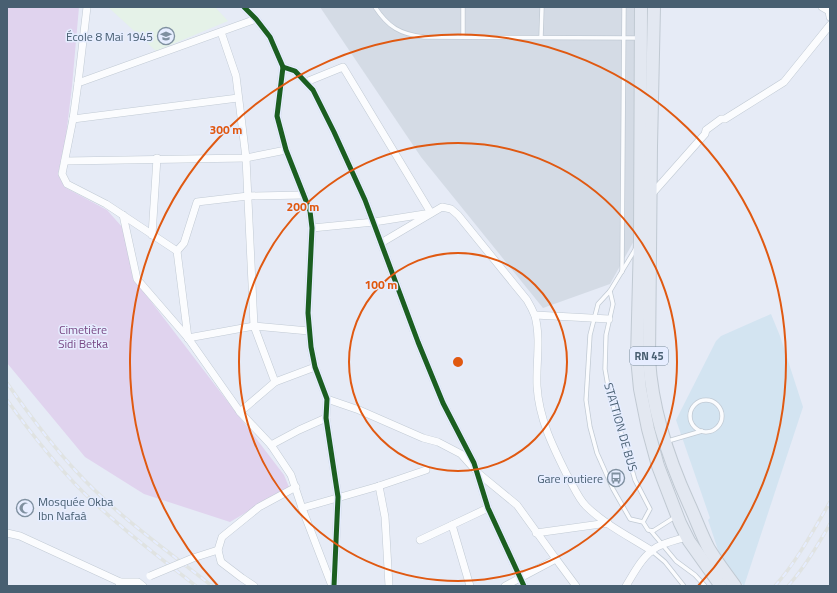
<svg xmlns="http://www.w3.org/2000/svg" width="837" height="593" font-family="'Titillium Web',sans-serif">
<rect width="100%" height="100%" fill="#e6ebf6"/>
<polygon fill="#d3e4f1" points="771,314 780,336 803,407 744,586 720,556 708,520 710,518 676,420 716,341 721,336"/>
<polygon fill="#d4dbe5" points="320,7 634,7 635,239 610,284 543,308 421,157"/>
<polygon fill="#e5f2e8" points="108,7 215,7 228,21 156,51"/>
<polygon fill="#e0d3ee" points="7,7 79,7 72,86 66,136 58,174 66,188 107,210 123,228 133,278 284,475 289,487 230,522 144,494 85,457 7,363"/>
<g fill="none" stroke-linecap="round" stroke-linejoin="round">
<g stroke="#c1cad4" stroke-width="5">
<g id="lane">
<path d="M375,7C388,27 400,34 424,37L638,38"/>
<polyline points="463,37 463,7"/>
<polyline points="541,37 542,7"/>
<polyline points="636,248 610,291 598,304 590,335 586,400 590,427 597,453 613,489 630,519 643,522 648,530 653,531 675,517"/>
<polyline points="622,272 624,7"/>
<polyline points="610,291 613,304 606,335 605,369 609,392 635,480 650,509 643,522"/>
<circle cx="706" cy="416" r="16"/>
<polyline points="668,441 702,431"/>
<polyline points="651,531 676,561 695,575 705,586"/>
<polyline points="652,551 665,562 684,586"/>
</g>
</g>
<g stroke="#c1cad4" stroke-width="8">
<g id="street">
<polyline points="244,7 256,19 270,37 283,67 277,116 286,150 310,211 312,228 308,313 311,347 315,367 327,399 326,418 338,497 334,586"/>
<polyline points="822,7 829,11 830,17"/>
<polyline points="221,32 236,76 246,158 254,326 275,382"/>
<polyline points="283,67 295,71 313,90 334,132 365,200 418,342 443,403 474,463 488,508 524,586"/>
<polyline points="306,82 343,67 431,213 374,222 312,228"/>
<polyline points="78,83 87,7"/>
<polyline points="73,119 238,98"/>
<polyline points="65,161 246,158 286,150"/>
<polyline points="651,195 705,134 706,130 721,119 725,119 784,82 830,25"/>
<polyline points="123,215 137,279 188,338 240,412 271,445 291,475 302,508 332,586"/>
<polyline points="152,235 157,158"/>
<path d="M381,243L442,207L451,209L458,215L527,300C530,305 533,311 535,316C541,339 536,363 537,386C539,419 553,447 567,475C573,485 578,498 586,506C604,524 630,537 652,551"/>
<polyline points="177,251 184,243 197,202 248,196 304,195"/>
<polyline points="535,315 609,319"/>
<polyline points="188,338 177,251 106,204 67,184 62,174 73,119 78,83 256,19"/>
<polyline points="188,338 254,326 309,331"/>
<polyline points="327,399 359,410 423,438 438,442 461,454 478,473 517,505 556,559"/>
<polyline points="240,412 275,382 315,367"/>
<polyline points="271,445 299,430 326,418"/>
<polyline points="379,486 385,517 389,586"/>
<polyline points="302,508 379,486 426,470"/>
<polyline points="7,533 20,536 120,582"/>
<polyline points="536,533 608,523"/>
<polyline points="420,540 452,525"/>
<polyline points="193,558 218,550"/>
<polyline points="119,586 120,582 138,582 143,586"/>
<polyline points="254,586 242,578 221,562 218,550 222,537 259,507 296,487"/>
<polyline points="470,586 452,525 488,508"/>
<polyline points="505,586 556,559 576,586"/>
<path d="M626,586C634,573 643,555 657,547C666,542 677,540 686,537"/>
</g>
</g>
<g stroke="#c0c9d2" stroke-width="14">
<g id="primary">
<polyline points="641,7 640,240 637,358 640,389 648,429 658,466 680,523 689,541 721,586"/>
<path d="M654,7L651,146L649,359C652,410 668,458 689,504C696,519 701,534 709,549C717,562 726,574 735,586"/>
</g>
</g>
<use href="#lane" stroke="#fbfcfe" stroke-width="3.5"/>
<use href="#street" stroke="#fbfcfe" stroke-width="7"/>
<use href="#primary" stroke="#e3e8f1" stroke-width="12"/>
<g stroke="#e0e3e2" stroke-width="3.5">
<g id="rail">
<path d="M7,383C28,413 50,443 75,470C115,514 165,549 212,586"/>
<path d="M7,400C30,432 55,464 83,492C118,526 158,556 196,586"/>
<path d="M775,586C797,561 813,531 830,502"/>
<path d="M788,586C805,567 817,546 830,524"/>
</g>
</g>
<use href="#rail" stroke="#e6edff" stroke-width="2" stroke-dasharray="6" stroke-linecap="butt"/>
<g stroke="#c1cad4" stroke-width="8" stroke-linecap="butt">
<polyline id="street-bridge" points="150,576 193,558"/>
</g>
<use href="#street-bridge" stroke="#fbfcfe" stroke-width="7"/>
<g stroke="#e6edff" stroke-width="8">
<g id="cycleway">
<polyline points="244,7 256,19 270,37 283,67 277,116 286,150 310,211 312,228 308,313 311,347 315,367 327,399 326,418 338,497 334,586"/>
<polyline points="283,67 295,71 313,90 334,132 365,200 418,342 443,403 474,463 488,508 524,586"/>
</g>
</g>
<use href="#cycleway" stroke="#1b5e20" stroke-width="5"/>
</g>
<g fill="none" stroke="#e05911" stroke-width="2">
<circle cx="458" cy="362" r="109"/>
<circle cx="458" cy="362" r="219"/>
<path d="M218 586A328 328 0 1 1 698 586"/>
</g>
<defs>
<g id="school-ring" transform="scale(0.9)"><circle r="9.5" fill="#e6edff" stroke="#7f90a0" stroke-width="1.5"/><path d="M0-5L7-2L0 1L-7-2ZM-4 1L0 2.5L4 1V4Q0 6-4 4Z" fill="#7f90a0"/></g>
<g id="bus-ring" transform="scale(0.9)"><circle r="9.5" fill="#e6edff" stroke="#7f90a0" stroke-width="1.5"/><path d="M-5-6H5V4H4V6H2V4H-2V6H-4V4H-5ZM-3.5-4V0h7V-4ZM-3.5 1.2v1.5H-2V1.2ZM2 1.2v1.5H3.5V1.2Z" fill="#7f90a0"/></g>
<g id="mosque-ring" transform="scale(0.9)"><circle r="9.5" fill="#e6edff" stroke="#7f90a0" stroke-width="1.5"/><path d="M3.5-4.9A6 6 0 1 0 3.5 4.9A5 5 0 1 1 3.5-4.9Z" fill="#7f90a0"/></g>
</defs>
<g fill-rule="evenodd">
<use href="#school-ring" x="166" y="36"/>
<use href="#bus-ring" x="616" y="478"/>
<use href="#mosque-ring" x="25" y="508"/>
</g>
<g text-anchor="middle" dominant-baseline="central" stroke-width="3" stroke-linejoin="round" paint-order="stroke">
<rect fill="#e6edff" stroke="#778a9c" stroke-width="1" x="630" y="347" width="38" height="18" rx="3"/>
<g font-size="11" font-weight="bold" fill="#485f71">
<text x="649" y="356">RN 45</text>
</g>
<g font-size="12" fill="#485f71" stroke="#e6edff" text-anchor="end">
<text x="153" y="36">École 8 Mai 1945</text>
<text x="603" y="478">Gare routiere</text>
<text x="38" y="501" text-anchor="start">Mosquée Okba<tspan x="38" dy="14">Ibn Nafaâ</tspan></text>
</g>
<g font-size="12" fill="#774683" stroke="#e6edff">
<text x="83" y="329">Cimetière<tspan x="83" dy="14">Sidi Betka</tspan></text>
</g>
<g font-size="12" fill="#485f71" stroke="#e6edff">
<text transform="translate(621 427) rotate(74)">STATTION DE BUS</text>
</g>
</g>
<circle cx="458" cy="362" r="6" fill="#e05911" stroke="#e6edff" stroke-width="2"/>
<g font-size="12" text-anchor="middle" font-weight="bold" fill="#e05911" stroke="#e6edff" stroke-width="3" stroke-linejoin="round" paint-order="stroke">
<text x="226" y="134">300 m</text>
<text x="303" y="211">200 m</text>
<text x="381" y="289">100 m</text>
</g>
<rect width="837" height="593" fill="none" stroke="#485f71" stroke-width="16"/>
</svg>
